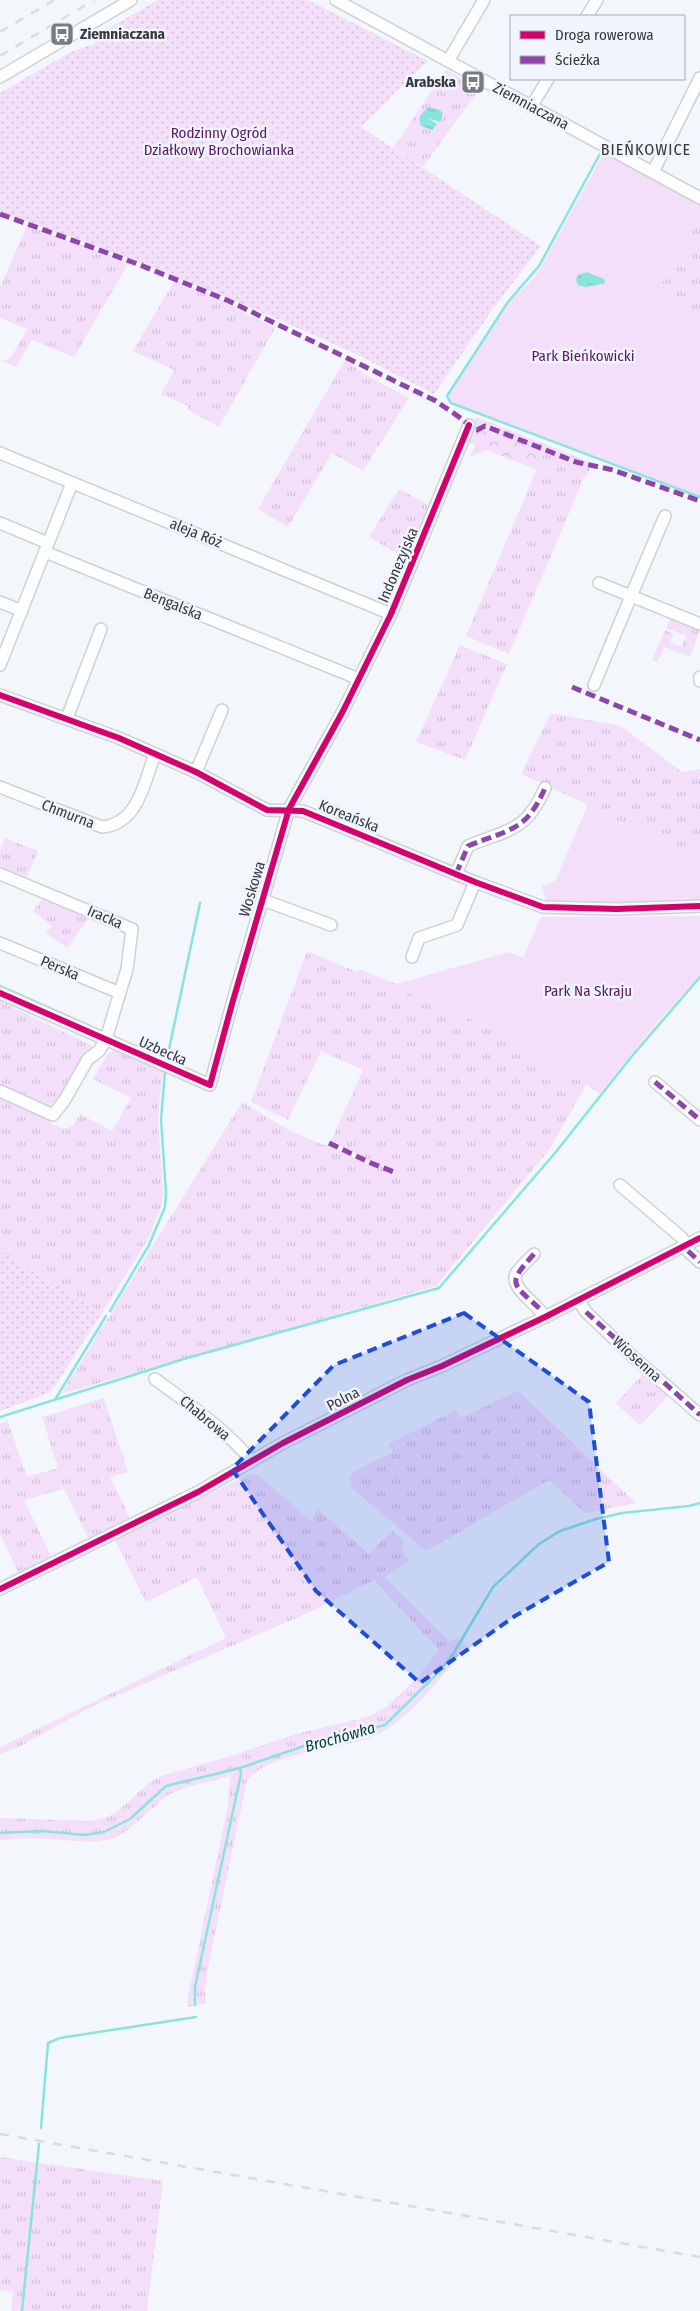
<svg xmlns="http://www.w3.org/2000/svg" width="700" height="2311" font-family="'Fira Sans Condensed',sans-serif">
<defs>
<pattern id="grass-tufts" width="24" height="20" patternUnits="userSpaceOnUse" patternTransform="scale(1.25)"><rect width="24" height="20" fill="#f4dffb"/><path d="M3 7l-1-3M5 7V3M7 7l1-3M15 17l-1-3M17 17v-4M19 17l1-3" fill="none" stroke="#d2c0d8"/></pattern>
<pattern id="forest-crowns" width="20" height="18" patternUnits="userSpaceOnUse" patternTransform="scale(1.25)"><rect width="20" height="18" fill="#f4dffb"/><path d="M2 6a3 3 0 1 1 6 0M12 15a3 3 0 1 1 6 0" fill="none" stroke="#d2c0d8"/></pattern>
<pattern id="garden-dots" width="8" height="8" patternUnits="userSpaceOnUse" patternTransform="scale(1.25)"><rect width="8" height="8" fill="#f4dffb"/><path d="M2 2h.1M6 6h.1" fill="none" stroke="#d2c0d8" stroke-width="1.8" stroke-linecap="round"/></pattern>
<pattern id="water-ripples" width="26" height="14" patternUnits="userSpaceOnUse" patternTransform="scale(1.25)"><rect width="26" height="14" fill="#88e4dd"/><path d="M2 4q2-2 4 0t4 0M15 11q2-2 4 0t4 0" fill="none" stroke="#76c4bf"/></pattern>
</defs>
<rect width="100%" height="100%" fill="#f3f6fa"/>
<g fill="url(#grass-tufts)">
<polygon points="446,70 480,88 423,167 393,148"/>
<polygon points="700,218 700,324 654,297"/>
<polygon points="27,226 129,262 74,357 32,340 16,367 2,361 11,358 27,329 0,318 0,288"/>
<polygon points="175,280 229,303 242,312 275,328 219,427 187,409 188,406 161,394 174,370 133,351"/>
<polygon points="345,360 366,375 409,398 363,471 332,453 288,527 258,509"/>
<polygon points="547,445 589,462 592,466 581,485 509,654 466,636"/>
<polygon points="399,489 426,504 430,513 409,560 369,537"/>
<polygon points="670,618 700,630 690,657 665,647 657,662 652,660 665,630 673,634 670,642 681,647 686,636 666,628"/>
<polygon points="460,645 507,664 465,760 416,742"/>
<polygon points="551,713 621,726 682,772 700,769 700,855 586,809 586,804 521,774"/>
<polygon points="5,838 38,851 27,877 0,866 0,851"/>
<polygon points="42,899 89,918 67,948 46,933 52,926 33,911"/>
<polygon points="307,951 357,972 359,969 396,984 394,987 502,1032 512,1043 538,1062 549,1081 566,1070 586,1085 549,1150 436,1286 61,1394 242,1102 289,1130 323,1145 328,1145 369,1165 371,1162 331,1141 363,1070 321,1051 288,1120 251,1102"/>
<polygon points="0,1001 93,1046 60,1100 47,1107 0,1086"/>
<polygon points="117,1049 163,1065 158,1116 163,1194 162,1204 148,1239 102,1313 0,1251 0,1093 47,1115 50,1123 64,1129 73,1126 80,1114 112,1131 131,1098 93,1079 108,1053"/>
<polygon points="646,1371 670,1394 640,1426 616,1403"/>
<polygon points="518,1391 636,1503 585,1513 549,1480 426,1551 352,1488 350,1477 355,1471 393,1452 388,1444 456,1410 461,1418"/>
<polygon points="104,1398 128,1472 110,1477 130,1518 88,1538 64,1489 24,1500 51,1556 18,1572 0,1534 0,1423 8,1421 27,1477 58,1468 42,1417"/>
<path d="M250,1474L258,1475L311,1521L317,1509L369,1554L392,1531L403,1541L401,1552L411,1560L384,1577L450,1642L457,1638L466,1646C442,1677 407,1724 369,1738C333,1751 274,1751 247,1780L208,1968L205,1989L206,2003L188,2007L187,2002L228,1805L230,1776L187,1787L168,1795L129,1829L115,1838L94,1842L30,1838L0,1840V1818L90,1821L105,1818L118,1811L149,1783L161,1776L228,1757L296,1734L368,1717L386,1707L416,1679L439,1650L374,1580L310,1612L93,1706L17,1748L0,1754V1747L226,1638L197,1577L146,1602L115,1540Z"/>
<polygon points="0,2157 163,2181 147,2311 11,2311 13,2292 0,2290"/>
</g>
<polygon fill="url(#forest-crowns)" points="476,417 547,445 537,470 487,450 470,457 475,445 469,442 468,436"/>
<g fill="#f4dffb">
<polygon points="604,153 700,205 700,218 654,297 700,324 700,496 452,402 449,394 513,298 535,277"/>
<polygon points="586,809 700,855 700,903 692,903 690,898 656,901 647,905 551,904 546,901 542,886 556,880"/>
<polygon points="700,916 700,975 652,1029 599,1094 566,1070 549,1081 539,1077 538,1062 512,1043 502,1032 394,987 396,984 509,952 523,958 541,917"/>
</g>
<g fill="url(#garden-dots)">
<polygon points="158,0 308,0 428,61 361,127 541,246 495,306 434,394 352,352 247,306 126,257 0,212 0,93 73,51 94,44 111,27"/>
<polygon points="0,1251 102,1313 51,1392 0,1411"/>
</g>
<g fill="url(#water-ripples)">
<path d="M429,107L440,110L443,114L440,122L428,118L437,124L432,130L421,126C417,116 422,113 429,107Z"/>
<polygon points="587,272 604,279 605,283 586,287 578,285 576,280 578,275"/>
</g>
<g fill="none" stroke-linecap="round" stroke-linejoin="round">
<g stroke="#88e4dd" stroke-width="2.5">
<polyline points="601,152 539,266 508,302 447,396 451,403 700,497"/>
<polyline points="0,986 92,1027"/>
<polyline points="168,1054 200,903"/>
<polyline points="110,1311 149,1245 165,1207 166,1193 161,1119 165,1071"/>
<polyline points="56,1398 106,1316"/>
<polyline points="0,1417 187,1358 439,1288 555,1153 632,1056 700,977"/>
<polyline points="0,1833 41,1831 85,1835 104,1832 130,1819 166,1786 240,1768 307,1745 385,1725 440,1671 453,1654 493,1587 539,1544 560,1531 596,1519 622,1513 689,1506 700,1503"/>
<polyline points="195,2005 195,1987 241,1774 240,1768"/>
<polyline points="41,2128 48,2043 60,2038 196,2017"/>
<polyline points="22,2311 39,2144"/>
</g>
<g stroke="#ced1d5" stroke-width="14">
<g id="minor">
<polyline points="336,0 700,198"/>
<polyline points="587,16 597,0"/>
<polyline points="448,61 484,0"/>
<polyline points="0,77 131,0"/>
<polyline points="531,107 548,79"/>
<polyline points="653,172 700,78"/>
<polyline points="0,453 391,614"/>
<polyline points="0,523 48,543"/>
<polyline points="45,552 359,679"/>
<polyline points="599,583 631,596 665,516"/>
<polyline points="0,602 22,611"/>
<polyline points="0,665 72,483"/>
<polyline points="700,677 700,681"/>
<polyline points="594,685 631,596 700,624"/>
<polyline points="0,695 119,738 196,772 267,810 303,811 475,882 543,907 617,909 700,906"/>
<polyline points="67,718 101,629"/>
<polyline points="196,772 222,710"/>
<path d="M0,787L102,827C138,824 144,783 155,754"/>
<polyline points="0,874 132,929 127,969 106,1039 99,1051 88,1059 64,1101 53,1115 0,1091"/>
<path d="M456,874L468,846C509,829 526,832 545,788"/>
<polyline points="263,900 331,925"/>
<polyline points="0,943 120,993"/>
<polyline points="412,957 419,938 457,925 475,882"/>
<polyline points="0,993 210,1085 232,1004 289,809 343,711 391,614 469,425"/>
<polyline points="655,1082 700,1120"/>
<polyline points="620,1185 682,1238 688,1251 700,1262"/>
<path d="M534,1254C528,1260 522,1266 517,1272C507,1287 538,1304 545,1317"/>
<polyline points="578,1300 586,1312 630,1354 700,1415"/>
<path d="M155,1379C189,1404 225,1429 252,1461"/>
<polyline points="0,1589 198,1492 283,1443 407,1380 442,1366 545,1317 700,1238"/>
</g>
</g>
<use href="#minor" stroke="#fdfefe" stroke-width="11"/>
<g stroke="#dbdcde" stroke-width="2.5" stroke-dasharray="9 9" stroke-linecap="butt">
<polyline points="0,32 54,0"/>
<polyline points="0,56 94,0"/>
<polyline points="0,2134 700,2257"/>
</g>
<g stroke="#8e44ad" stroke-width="5" stroke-dasharray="10 5" stroke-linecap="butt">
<path d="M0,214L135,263L229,301L436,401C448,410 463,418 472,429L477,430L485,426L576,462L613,470L700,501"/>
<polyline points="572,687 700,740"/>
<path d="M456,874L468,846C509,829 526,832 545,788"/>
<polyline points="655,1082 700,1120"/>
<polyline points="329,1143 371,1163 394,1172"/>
<polyline points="688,1251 700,1262"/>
<path d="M534,1254C505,1286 513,1283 541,1310"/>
<polyline points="586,1312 700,1415"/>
</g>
<g stroke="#f0f5fd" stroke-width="9">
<g id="cycleway">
<polyline points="0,695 119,738 196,772 267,810 303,811 475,882 543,907 617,909 700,906"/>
<polyline points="0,993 210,1085 232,1004 289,809 343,711 391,614 469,425"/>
<polyline points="0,1589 198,1492 283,1443 407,1380 442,1366 545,1317 700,1238"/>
</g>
</g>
<use href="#cycleway" stroke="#d6006c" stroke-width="6"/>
</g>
<path fill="#1d4ed8" fill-opacity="0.2" stroke="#1d4ed8" stroke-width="4" stroke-dasharray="10 6" stroke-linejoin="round" d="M464,1313L589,1402L609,1562L515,1616L420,1683L316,1591L232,1469L334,1365Z"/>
<defs>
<g id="bus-square" transform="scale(1.25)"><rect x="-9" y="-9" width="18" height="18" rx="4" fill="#787b7f" stroke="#f0f5fd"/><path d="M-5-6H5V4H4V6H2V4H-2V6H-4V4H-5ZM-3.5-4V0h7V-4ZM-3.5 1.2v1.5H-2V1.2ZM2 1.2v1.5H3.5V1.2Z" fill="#fff"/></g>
</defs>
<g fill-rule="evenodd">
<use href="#bus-square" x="62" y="34"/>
<use href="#bus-square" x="473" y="82"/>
</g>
<g text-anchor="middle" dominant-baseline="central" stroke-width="5" stroke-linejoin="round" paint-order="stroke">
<g font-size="15" font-weight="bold" fill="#35393d" stroke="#f0f5fd" text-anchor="start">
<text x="80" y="34">Ziemniaczana</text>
<text x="456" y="82" text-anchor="end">Arabska</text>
</g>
<g font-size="15" fill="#35393d" stroke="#f0f5fd">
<text transform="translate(531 106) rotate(28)">Ziemniaczana</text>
<text transform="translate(196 533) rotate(22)">aleja Róż</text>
<text transform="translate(398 565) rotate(-67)">Indonezyjska</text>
<text transform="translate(173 604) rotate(22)">Bengalska</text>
<text transform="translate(68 814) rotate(21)">Chmurna</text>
<text transform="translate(349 816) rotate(22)">Koreańska</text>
<text transform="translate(252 889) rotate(-73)">Woskowa</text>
<text transform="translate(105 917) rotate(23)">Iracka</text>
<text transform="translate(60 968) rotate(23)">Perska</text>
<text transform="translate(163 1051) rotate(24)">Uzbecka</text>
<text transform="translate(637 1359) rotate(42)">Wiosenna</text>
<text transform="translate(343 1399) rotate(-27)">Polna</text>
<text transform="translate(205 1418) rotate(40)">Chabrowa</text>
</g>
<g font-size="15" fill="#5c1669" stroke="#f0f5fd">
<text x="219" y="133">Rodzinny Ogród<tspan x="219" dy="17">Działkowy Brochowianka</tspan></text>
<text x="583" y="356">Park Bieńkowicki</text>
<text x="588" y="991">Park Na Skraju</text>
</g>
<g font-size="16" letter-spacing="1" fill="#35393d" stroke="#f0f5fd">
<text x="646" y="149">BIEŃKOWICE</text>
</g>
<g font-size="16" font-style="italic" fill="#04423e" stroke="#f0f5fd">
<text transform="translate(340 1737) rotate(-16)">Brochówka</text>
</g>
</g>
<rect x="510" y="15" width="175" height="65" fill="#f0f5fd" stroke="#a5aab0"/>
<rect x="520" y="31" width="25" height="8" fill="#d6006c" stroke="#a5aab0"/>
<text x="555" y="40" font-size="15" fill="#35393d">Droga rowerowa</text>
<rect x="520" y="56" width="25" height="8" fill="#8e44ad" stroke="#a5aab0"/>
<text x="555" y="65" font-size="15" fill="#35393d">Ścieżka</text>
</svg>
